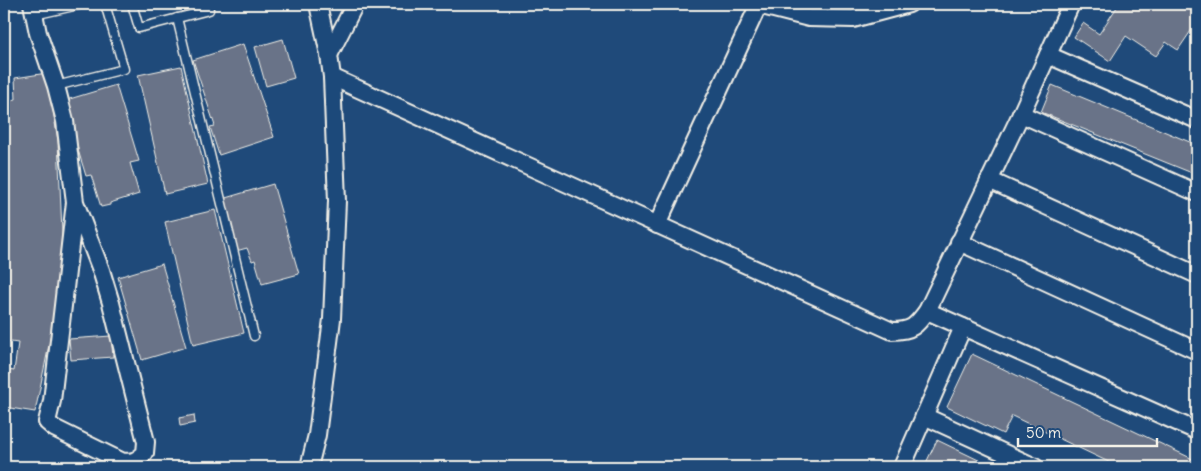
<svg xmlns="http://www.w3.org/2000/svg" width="1201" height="471" font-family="Delius,sans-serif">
<rect width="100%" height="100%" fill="#1f4a7a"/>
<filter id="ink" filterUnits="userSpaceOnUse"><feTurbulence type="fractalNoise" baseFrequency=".02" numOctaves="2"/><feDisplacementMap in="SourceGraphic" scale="10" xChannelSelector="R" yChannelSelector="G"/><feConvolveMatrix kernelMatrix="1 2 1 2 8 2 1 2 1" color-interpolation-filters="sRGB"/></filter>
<g filter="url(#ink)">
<g fill="#697388" stroke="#f4f1e8">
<polygon points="1119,4 1197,4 1197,22 1178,50 1166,42 1156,56 1126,36 1110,61 1074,37 1083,23 1099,34"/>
<polygon points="283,39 294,78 266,86 255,47"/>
<polygon points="243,44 274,137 219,155 210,127 215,126 193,60"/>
<polygon points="181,66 208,184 165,194 138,75"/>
<polygon points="47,73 58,141 62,232 60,285 50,340 35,412 4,407 4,369 14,371 18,343 4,341 4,101 16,99 15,78"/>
<polygon points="116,85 139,161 130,163 139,194 110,203 110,205 101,207 91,175 86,176 63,101"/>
<polygon points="1052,85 1197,145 1197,175 1041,112"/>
<polygon points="273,184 299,274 262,284 255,260 252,261 247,248 236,251 222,199"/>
<polygon points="215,210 244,333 193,345 165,222"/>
<polygon points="162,264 186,347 142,360 118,277"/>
<polygon points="111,336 113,357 71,360 69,339"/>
<polygon points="972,354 1197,461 1197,467 1119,467 1012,416 1003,434 947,407"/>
<polygon points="194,415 195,423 180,426 179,418"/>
<polygon points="937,440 991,466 990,467 924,467"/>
</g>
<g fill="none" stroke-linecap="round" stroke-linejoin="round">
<g stroke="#f4f1e8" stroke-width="11">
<g id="service">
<polyline points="132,4 139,28 209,10 208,4"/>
<polyline points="34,15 83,4"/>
<polyline points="177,18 254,336"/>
<polyline points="56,86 124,69 105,4"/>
</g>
</g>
<g stroke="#f4f1e8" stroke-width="20">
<g id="minor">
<path d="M32,4L38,33L56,86L65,121L75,202L101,270L111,303L146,442L145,453C137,461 132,463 121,461L54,428L47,422L52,401L75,202"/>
<polyline points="754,4 809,18 853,19 909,4"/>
<polyline points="329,55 355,4"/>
<polyline points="1048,55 1197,120"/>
<path d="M332,77L892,331C912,331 916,326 927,311L1021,114L1071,4"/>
<polyline points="1021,114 1197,193"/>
<polyline points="989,180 1197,275"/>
<polyline points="657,225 759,4"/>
<polyline points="959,242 1197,351"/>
<polyline points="927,311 1197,431"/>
<polyline points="924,416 1035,467"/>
<polyline points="309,467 317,435 332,319 337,201 332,77 329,55 318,4"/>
<polyline points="902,467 963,327"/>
</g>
</g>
<use href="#service" stroke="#1f4a7a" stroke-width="8"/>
<use href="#minor" stroke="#1f4a7a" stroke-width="16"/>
</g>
</g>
<rect width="1201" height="471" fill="none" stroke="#1f4a7a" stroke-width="20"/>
<rect x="10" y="10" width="1181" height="451" fill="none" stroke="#f4f1e8" stroke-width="2" filter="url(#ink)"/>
<path d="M1018 438v8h139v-8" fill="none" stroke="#f4f1e8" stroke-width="2.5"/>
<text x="1026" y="438" font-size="15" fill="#f4f1e8" stroke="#1f4a7a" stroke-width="4" paint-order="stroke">50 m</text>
</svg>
